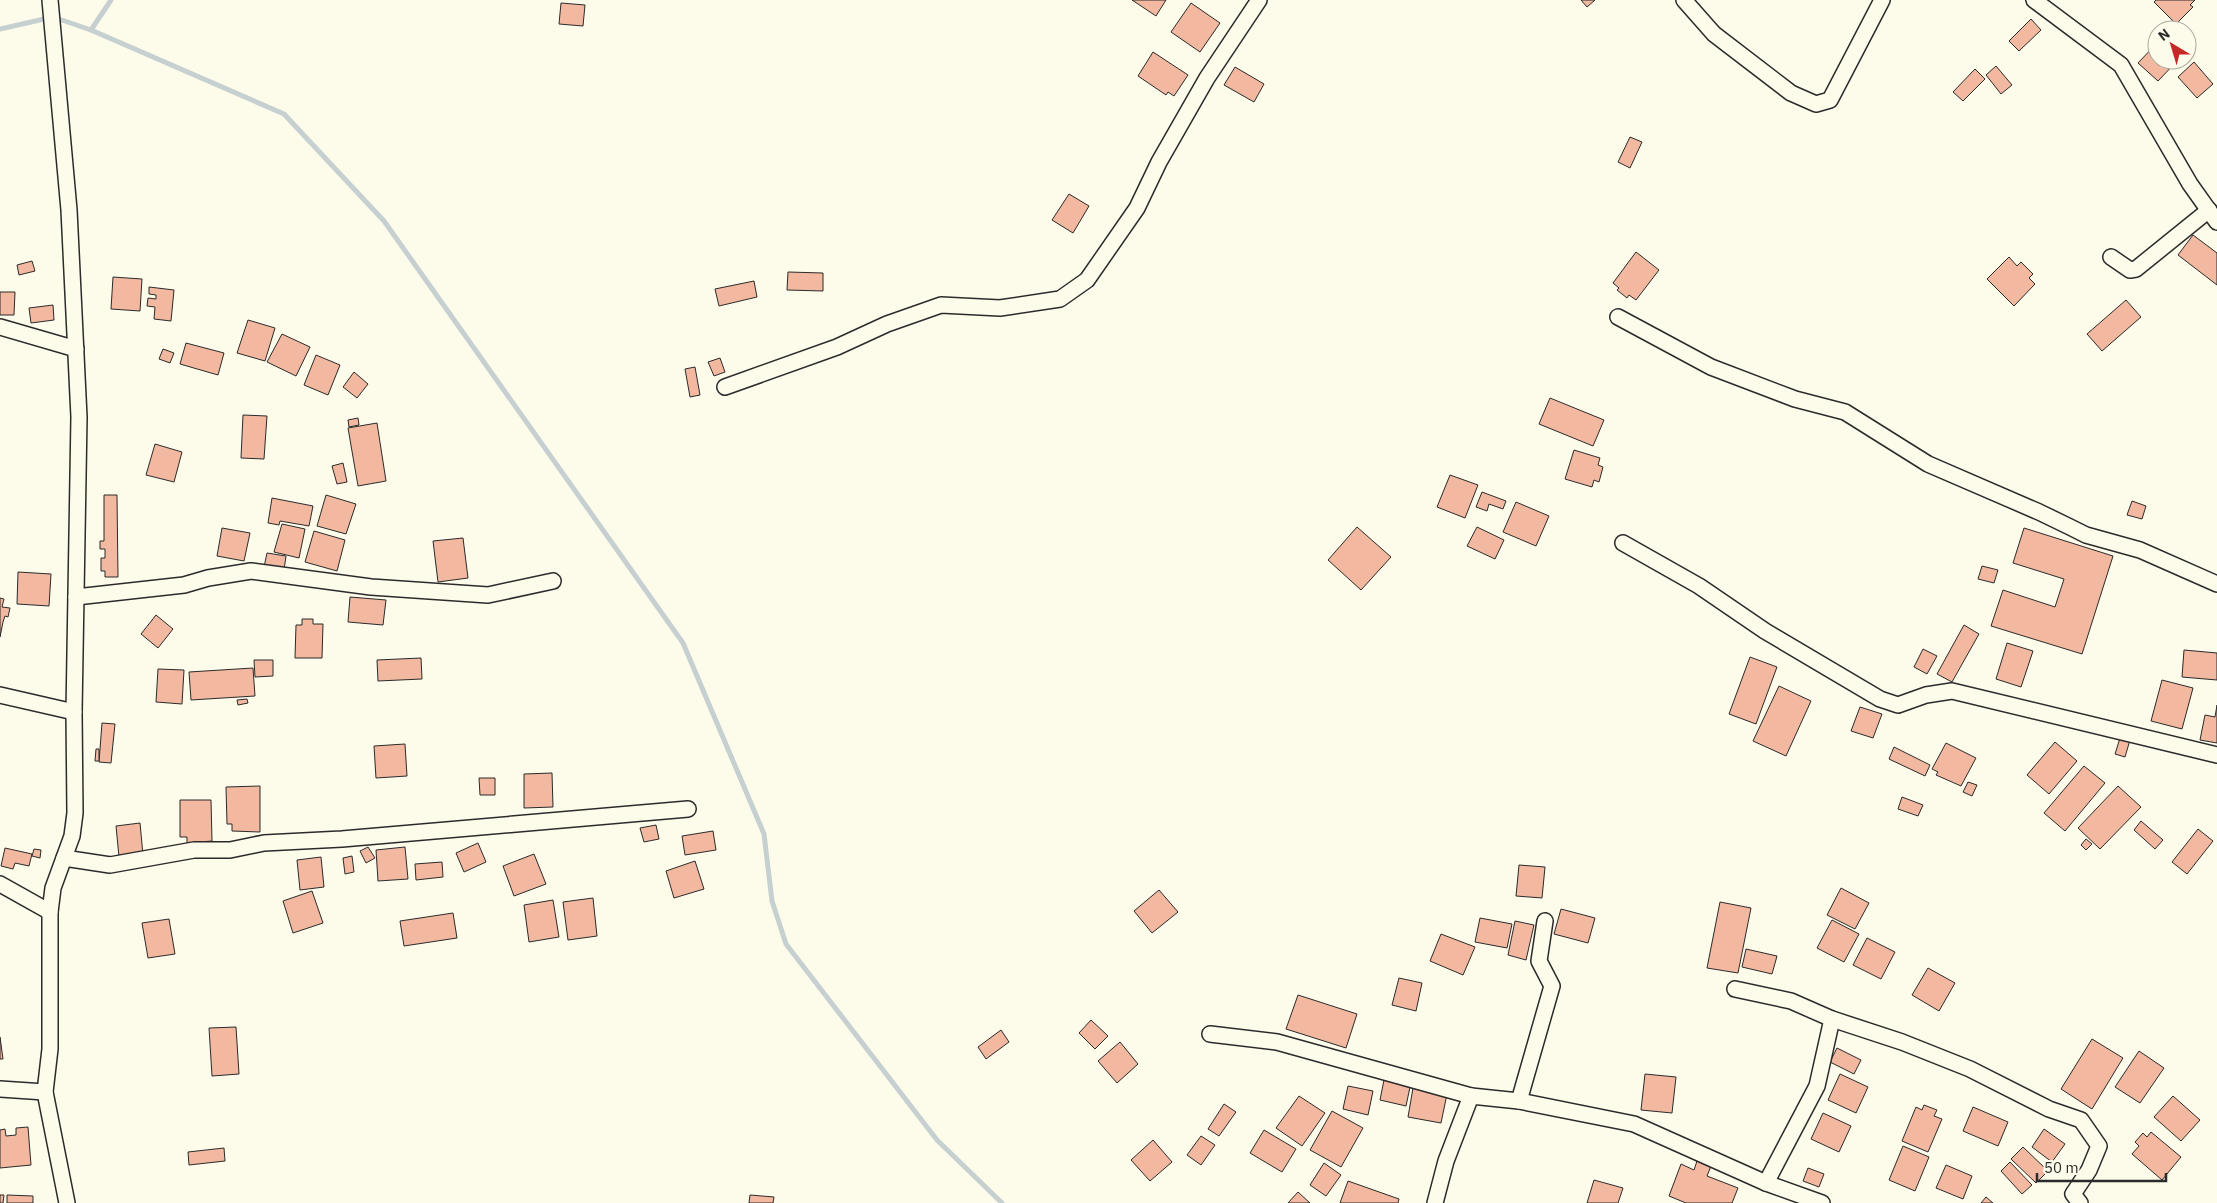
<svg xmlns="http://www.w3.org/2000/svg" width="2217" height="1203" font-family="'IBM Plex Sans',sans-serif">
<rect width="100%" height="100%" fill="#fdfbea"/>
<g fill="none" stroke-linecap="round" stroke-linejoin="round">
<g stroke="#c7d0d0" stroke-width="5">
<polyline points="0,29 53,17 91,30 284,114 384,221 683,643 764,834 772,901 786,944 937,1140 1002,1203"/>
<polyline points="91,30 111,0"/>
</g>
</g>
<g fill="#f2b8a0" stroke="#2b2b2b">
<polygon points="1132,0 1166,0 1156,16"/>
<polygon points="1581,0 1595,0 1587,7"/>
<polygon points="2156,0 2195,0 2190,5 2193,7 2176,24 2154,2"/>
<polygon points="561,3 585,5 583,26 559,24"/>
<polygon points="1191,3 1220,23 1200,52 1171,32"/>
<polygon points="2031,19 2041,30 2019,51 2009,41"/>
<polygon points="2157,43 2157,60 2178,60 2158,81 2138,63"/>
<polygon points="1153,52 1188,75 1174,96 1168,92 1166,95 1138,76"/>
<polygon points="2194,62 2213,84 2197,98 2178,77"/>
<polygon points="1996,66 2012,85 2001,94 1986,75"/>
<polygon points="1235,67 1264,84 1254,102 1224,85"/>
<polygon points="1975,69 1985,79 1963,101 1953,92"/>
<polygon points="1630,137 1642,142 1630,168 1618,162"/>
<polygon points="1069,194 1089,206 1073,233 1052,220"/>
<polygon points="2193,235 2217,253 2217,285 2178,255"/>
<polygon points="1636,252 1659,270 1636,300 1629,295 1627,298 1617,290 1619,288 1613,283"/>
<polygon points="2009,257 2017,266 2021,262 2033,274 2029,278 2035,284 2014,306 1987,279"/>
<polygon points="32,261 35,271 19,275 17,265"/>
<polygon points="788,272 823,273 823,291 787,290"/>
<polygon points="113,277 142,279 140,311 111,309"/>
<polygon points="754,281 757,297 719,306 715,289"/>
<polygon points="149,287 174,290 171,321 154,319 155,307 147,306 148,298 156,299 156,295 149,294"/>
<polygon points="0,292 15,292 14,315 0,315"/>
<polygon points="2126,300 2141,317 2102,351 2087,334"/>
<polygon points="53,305 54,320 31,323 29,308"/>
<polygon points="248,320 275,328 265,361 237,353"/>
<polygon points="282,334 310,347 296,376 267,362"/>
<polygon points="186,343 224,353 218,375 180,364"/>
<polygon points="163,349 174,353 170,363 159,359"/>
<polygon points="316,355 340,365 328,395 304,385"/>
<polygon points="720,358 725,372 714,376 708,362"/>
<polygon points="695,367 700,395 690,397 685,369"/>
<polygon points="354,372 368,384 357,398 343,387"/>
<polygon points="1550,398 1604,420 1593,446 1539,424"/>
<polygon points="243,415 267,416 264,459 241,458"/>
<polygon points="358,418 359,425 349,427 348,420"/>
<polygon points="377,423 386,481 358,486 348,428"/>
<polygon points="155,444 182,452 174,482 146,475"/>
<polygon points="1574,450 1600,458 1598,465 1603,467 1599,482 1594,480 1592,487 1565,479"/>
<polygon points="343,463 347,482 337,484 332,466"/>
<polygon points="1450,475 1478,485 1465,518 1437,507"/>
<polygon points="1482,492 1506,501 1503,509 1489,504 1487,511 1476,507"/>
<polygon points="104,495 117,495 118,577 105,577 105,571 101,571 101,558 105,558 105,549 100,549 100,541 104,541"/>
<polygon points="326,495 356,504 346,534 317,526"/>
<polygon points="272,498 313,506 309,526 280,521 279,525 268,523"/>
<polygon points="2132,501 2146,506 2142,519 2127,515"/>
<polygon points="1516,502 1549,516 1536,546 1503,532"/>
<polygon points="282,524 305,529 299,558 274,552"/>
<polygon points="1357,527 1391,557 1361,590 1328,560"/>
<polygon points="1477,527 1504,540 1495,559 1467,546"/>
<polygon points="222,528 250,533 244,561 217,556"/>
<polygon points="2024,528 2113,556 2082,654 1991,626 2003,590 2055,607 2064,579 2013,563"/>
<polygon points="314,531 345,540 337,571 305,562"/>
<polygon points="463,538 468,578 438,582 433,541"/>
<polygon points="267,553 286,556 284,570 264,567"/>
<polygon points="1982,566 1998,570 1994,583 1978,579"/>
<polygon points="18,572 51,574 49,606 17,604"/>
<polygon points="350,597 386,600 383,625 348,622"/>
<polygon points="0,598 4,599 2,607 10,608 8,617 5,616 3,622 0,637"/>
<polygon points="156,615 173,629 158,648 141,634"/>
<polygon points="302,619 313,619 313,624 323,624 322,658 295,658 296,625 302,625"/>
<polygon points="1964,625 1979,634 1952,682 1937,674"/>
<polygon points="2007,643 2033,651 2021,687 1996,679"/>
<polygon points="1923,649 1937,656 1927,674 1914,667"/>
<polygon points="2184,650 2217,653 2217,680 2182,677"/>
<polygon points="1750,657 1777,667 1756,724 1729,714"/>
<polygon points="421,658 422,679 378,681 377,660"/>
<polygon points="254,660 273,660 273,676 255,677"/>
<polygon points="253,668 255,696 191,700 189,672"/>
<polygon points="158,669 184,670 182,704 156,702"/>
<polygon points="2162,680 2193,688 2182,729 2151,721"/>
<polygon points="1779,686 1811,701 1786,756 1753,741"/>
<polygon points="247,699 248,703 238,705 237,700"/>
<polygon points="2217,705 2217,743 2200,740 2205,715 2215,717"/>
<polygon points="1860,707 1882,714 1873,738 1851,731"/>
<polygon points="102,723 115,724 111,763 99,762"/>
<polygon points="2120,738 2130,740 2125,757 2115,754"/>
<polygon points="2055,742 2077,761 2049,794 2027,775"/>
<polygon points="1946,743 1976,758 1961,786 1936,775 1938,772 1932,769"/>
<polygon points="405,744 407,776 376,778 374,746"/>
<polygon points="1894,747 1930,765 1925,776 1889,759"/>
<polygon points="96,749 99,749 99,761 95,761"/>
<polygon points="2084,766 2105,783 2065,831 2044,813"/>
<polygon points="552,773 553,807 524,808 524,774"/>
<polygon points="479,778 495,778 495,795 480,795"/>
<polygon points="1968,782 1977,785 1972,796 1963,792"/>
<polygon points="260,786 260,832 232,831 232,824 227,824 226,787"/>
<polygon points="2118,786 2141,807 2100,849 2078,828"/>
<polygon points="1902,797 1923,805 1918,816 1898,809"/>
<polygon points="180,800 211,800 212,841 187,843 187,837 180,837"/>
<polygon points="2141,821 2163,840 2155,849 2134,830"/>
<polygon points="140,823 143,855 119,857 116,826"/>
<polygon points="656,825 659,839 644,842 640,828"/>
<polygon points="2198,829 2213,841 2187,874 2172,862"/>
<polygon points="713,831 716,850 685,855 682,836"/>
<polygon points="2086,839 2092,844 2086,850 2081,845"/>
<polygon points="478,843 486,862 464,872 456,853"/>
<polygon points="368,847 375,858 366,863 360,851"/>
<polygon points="405,847 408,879 378,881 376,850"/>
<polygon points="5,848 32,854 29,866 15,863 13,869 1,866"/>
<polygon points="34,849 41,850 40,858 32,856"/>
<polygon points="534,854 546,884 514,896 503,866"/>
<polygon points="352,856 354,872 345,874 343,858"/>
<polygon points="321,857 324,887 300,890 297,860"/>
<polygon points="695,861 704,889 674,898 666,871"/>
<polygon points="442,862 443,877 416,880 415,864"/>
<polygon points="1519,865 1545,867 1542,898 1516,896"/>
<polygon points="1841,888 1869,903 1855,929 1827,915"/>
<polygon points="1159,890 1178,912 1152,933 1134,911"/>
<polygon points="312,891 323,923 293,933 283,901"/>
<polygon points="593,898 597,936 568,940 563,902"/>
<polygon points="553,900 559,937 529,942 524,905"/>
<polygon points="1720,902 1751,908 1738,973 1707,968"/>
<polygon points="1561,909 1595,918 1588,943 1554,934"/>
<polygon points="453,913 457,938 404,946 400,921"/>
<polygon points="1480,918 1512,924 1507,948 1475,942"/>
<polygon points="169,919 175,954 148,958 142,923"/>
<polygon points="1832,920 1859,934 1844,962 1817,948"/>
<polygon points="1515,921 1534,925 1526,960 1508,955"/>
<polygon points="1441,934 1475,947 1463,975 1430,961"/>
<polygon points="1867,938 1895,952 1881,979 1853,965"/>
<polygon points="1746,949 1777,956 1772,974 1742,967"/>
<polygon points="1928,968 1955,983 1939,1011 1912,995"/>
<polygon points="1399,978 1422,983 1416,1011 1392,1005"/>
<polygon points="1298,995 1357,1014 1346,1048 1286,1029"/>
<polygon points="1091,1020 1108,1036 1095,1049 1079,1033"/>
<polygon points="236,1027 239,1074 212,1076 209,1028"/>
<polygon points="1001,1030 1009,1042 986,1059 978,1047"/>
<polygon points="0,1037 3,1059 0,1059"/>
<polygon points="2092,1039 2123,1058 2092,1109 2061,1089"/>
<polygon points="1120,1042 1138,1064 1117,1083 1098,1061"/>
<polygon points="1837,1048 1861,1060 1854,1074 1830,1062"/>
<polygon points="2139,1051 2164,1068 2140,1103 2115,1087"/>
<polygon points="1645,1074 1676,1077 1672,1113 1641,1110"/>
<polygon points="1840,1074 1868,1087 1856,1113 1828,1100"/>
<polygon points="1384,1080 1410,1087 1406,1106 1380,1100"/>
<polygon points="1348,1086 1373,1091 1368,1115 1343,1109"/>
<polygon points="1413,1088 1447,1094 1441,1123 1408,1117"/>
<polygon points="1299,1096 1325,1113 1302,1146 1276,1128"/>
<polygon points="2173,1096 2200,1120 2181,1141 2154,1117"/>
<polygon points="1224,1104 1236,1112 1219,1136 1208,1129"/>
<polygon points="1924,1105 1937,1110 1934,1116 1942,1119 1928,1152 1902,1141 1916,1107 1922,1110"/>
<polygon points="1973,1107 2008,1122 1998,1146 1963,1131"/>
<polygon points="1332,1111 1363,1128 1341,1167 1310,1150"/>
<polygon points="1823,1113 1851,1126 1839,1152 1811,1139"/>
<polygon points="28,1127 31,1165 0,1168 0,1130 5,1129 6,1136 16,1135 16,1128"/>
<polygon points="2044,1129 2065,1144 2052,1162 2032,1147"/>
<polygon points="1264,1130 1296,1149 1282,1172 1250,1153"/>
<polygon points="2151,1132 2181,1157 2162,1180 2132,1154 2139,1146 2135,1142 2143,1133 2147,1137"/>
<polygon points="1201,1136 1215,1145 1201,1165 1187,1155"/>
<polygon points="1153,1140 1172,1162 1150,1181 1131,1160"/>
<polygon points="1903,1146 1929,1157 1915,1191 1889,1180"/>
<polygon points="2023,1147 2048,1171 2036,1183 2011,1159"/>
<polygon points="224,1148 225,1161 189,1165 188,1152"/>
<polygon points="1697,1161 1711,1166 1707,1176 1738,1188 1732,1203 1686,1203 1669,1196 1681,1164 1694,1170"/>
<polygon points="2010,1162 2032,1185 2022,1194 2001,1171"/>
<polygon points="1324,1163 1341,1175 1326,1196 1310,1185"/>
<polygon points="1946,1165 1972,1176 1963,1199 1936,1188"/>
<polygon points="1808,1168 1824,1174 1819,1187 1803,1181"/>
<polygon points="1594,1180 1623,1188 1618,1203 1587,1203"/>
<polygon points="1348,1181 1399,1199 1398,1203 1340,1203"/>
<polygon points="1298,1192 1310,1203 1288,1203"/>
<polygon points="0,1195 4,1195 3,1203 0,1203"/>
<polygon points="7,1195 33,1196 33,1203 7,1203"/>
<polygon points="750,1195 774,1197 773,1203 749,1203"/>
<polygon points="1986,1197 1993,1203 1981,1203"/>
</g>
<g fill="none" stroke-linecap="round" stroke-linejoin="round">
<g stroke="#2b2b2b" stroke-width="18">
<g id="street">
<polyline points="50,0 69,210 79,417 74,712 75,813 72,836 53,888 50,912 50,1049 45,1092 67,1203"/>
<polyline points="1684,0 1714,34 1791,93 1816,104 1830,100 1882,0"/>
<polyline points="2034,0 2121,65 2190,184 2217,222"/>
<polyline points="2111,257 2130,270 2136,269 2209,210"/>
<polyline points="1618,317 1711,367 1795,399 1845,412 1928,464 2039,512 2070,527 2086,535 2140,550 2217,584"/>
<polyline points="0,327 76,349"/>
<polyline points="725,387 837,347 887,324 941,305 1000,308 1060,299 1087,280 1137,208 1159,162 1207,78 1259,0"/>
<polyline points="1623,543 1699,586 1765,631 1880,699 1898,705 1926,695 1952,691 2217,755"/>
<polyline points="76,597 184,585 208,578 251,571 371,587 488,595 553,581"/>
<polyline points="0,695 74,712"/>
<polyline points="64,858 110,865 194,850 230,850 264,843 342,839 688,809"/>
<polyline points="0,884 50,912"/>
<polyline points="1735,989 1791,1001 1832,1019 1902,1042 1970,1069 2049,1109 2081,1120 2099,1146 2089,1170 2073,1194 2080,1203"/>
<polyline points="1210,1034 1277,1042 1471,1096"/>
<polyline points="0,1089 45,1092"/>
<polyline points="1519,1101 1552,986 1539,961 1545,921"/>
<polyline points="1766,1183 1817,1086 1832,1019"/>
<polyline points="1435,1203 1446,1161 1471,1096 1519,1101 1634,1124 1766,1183 1822,1203"/>
</g>
</g>
<use href="#street" stroke="#fdfbea" stroke-width="15"/>
</g>
<g transform="translate(2172 45) rotate(322)"><circle r="24" fill="#fdfbea" stroke="#a9a89e"/>
<path d="M0-4L9 19L0 12L-9 19Z" fill="#c62828"/>
<text y="-8" font-size="14" font-weight="bold" text-anchor="middle" fill="#2b2b2b">N</text>
</g>
<path d="M2037 1173v8h129v-8" fill="none" stroke="#2b2b2b" stroke-width="2.5"/>
<text x="2044" y="1173" font-size="15" fill="#2b2b2b" stroke="#fdfbea" stroke-width="4" paint-order="stroke">50 m</text>
</svg>
